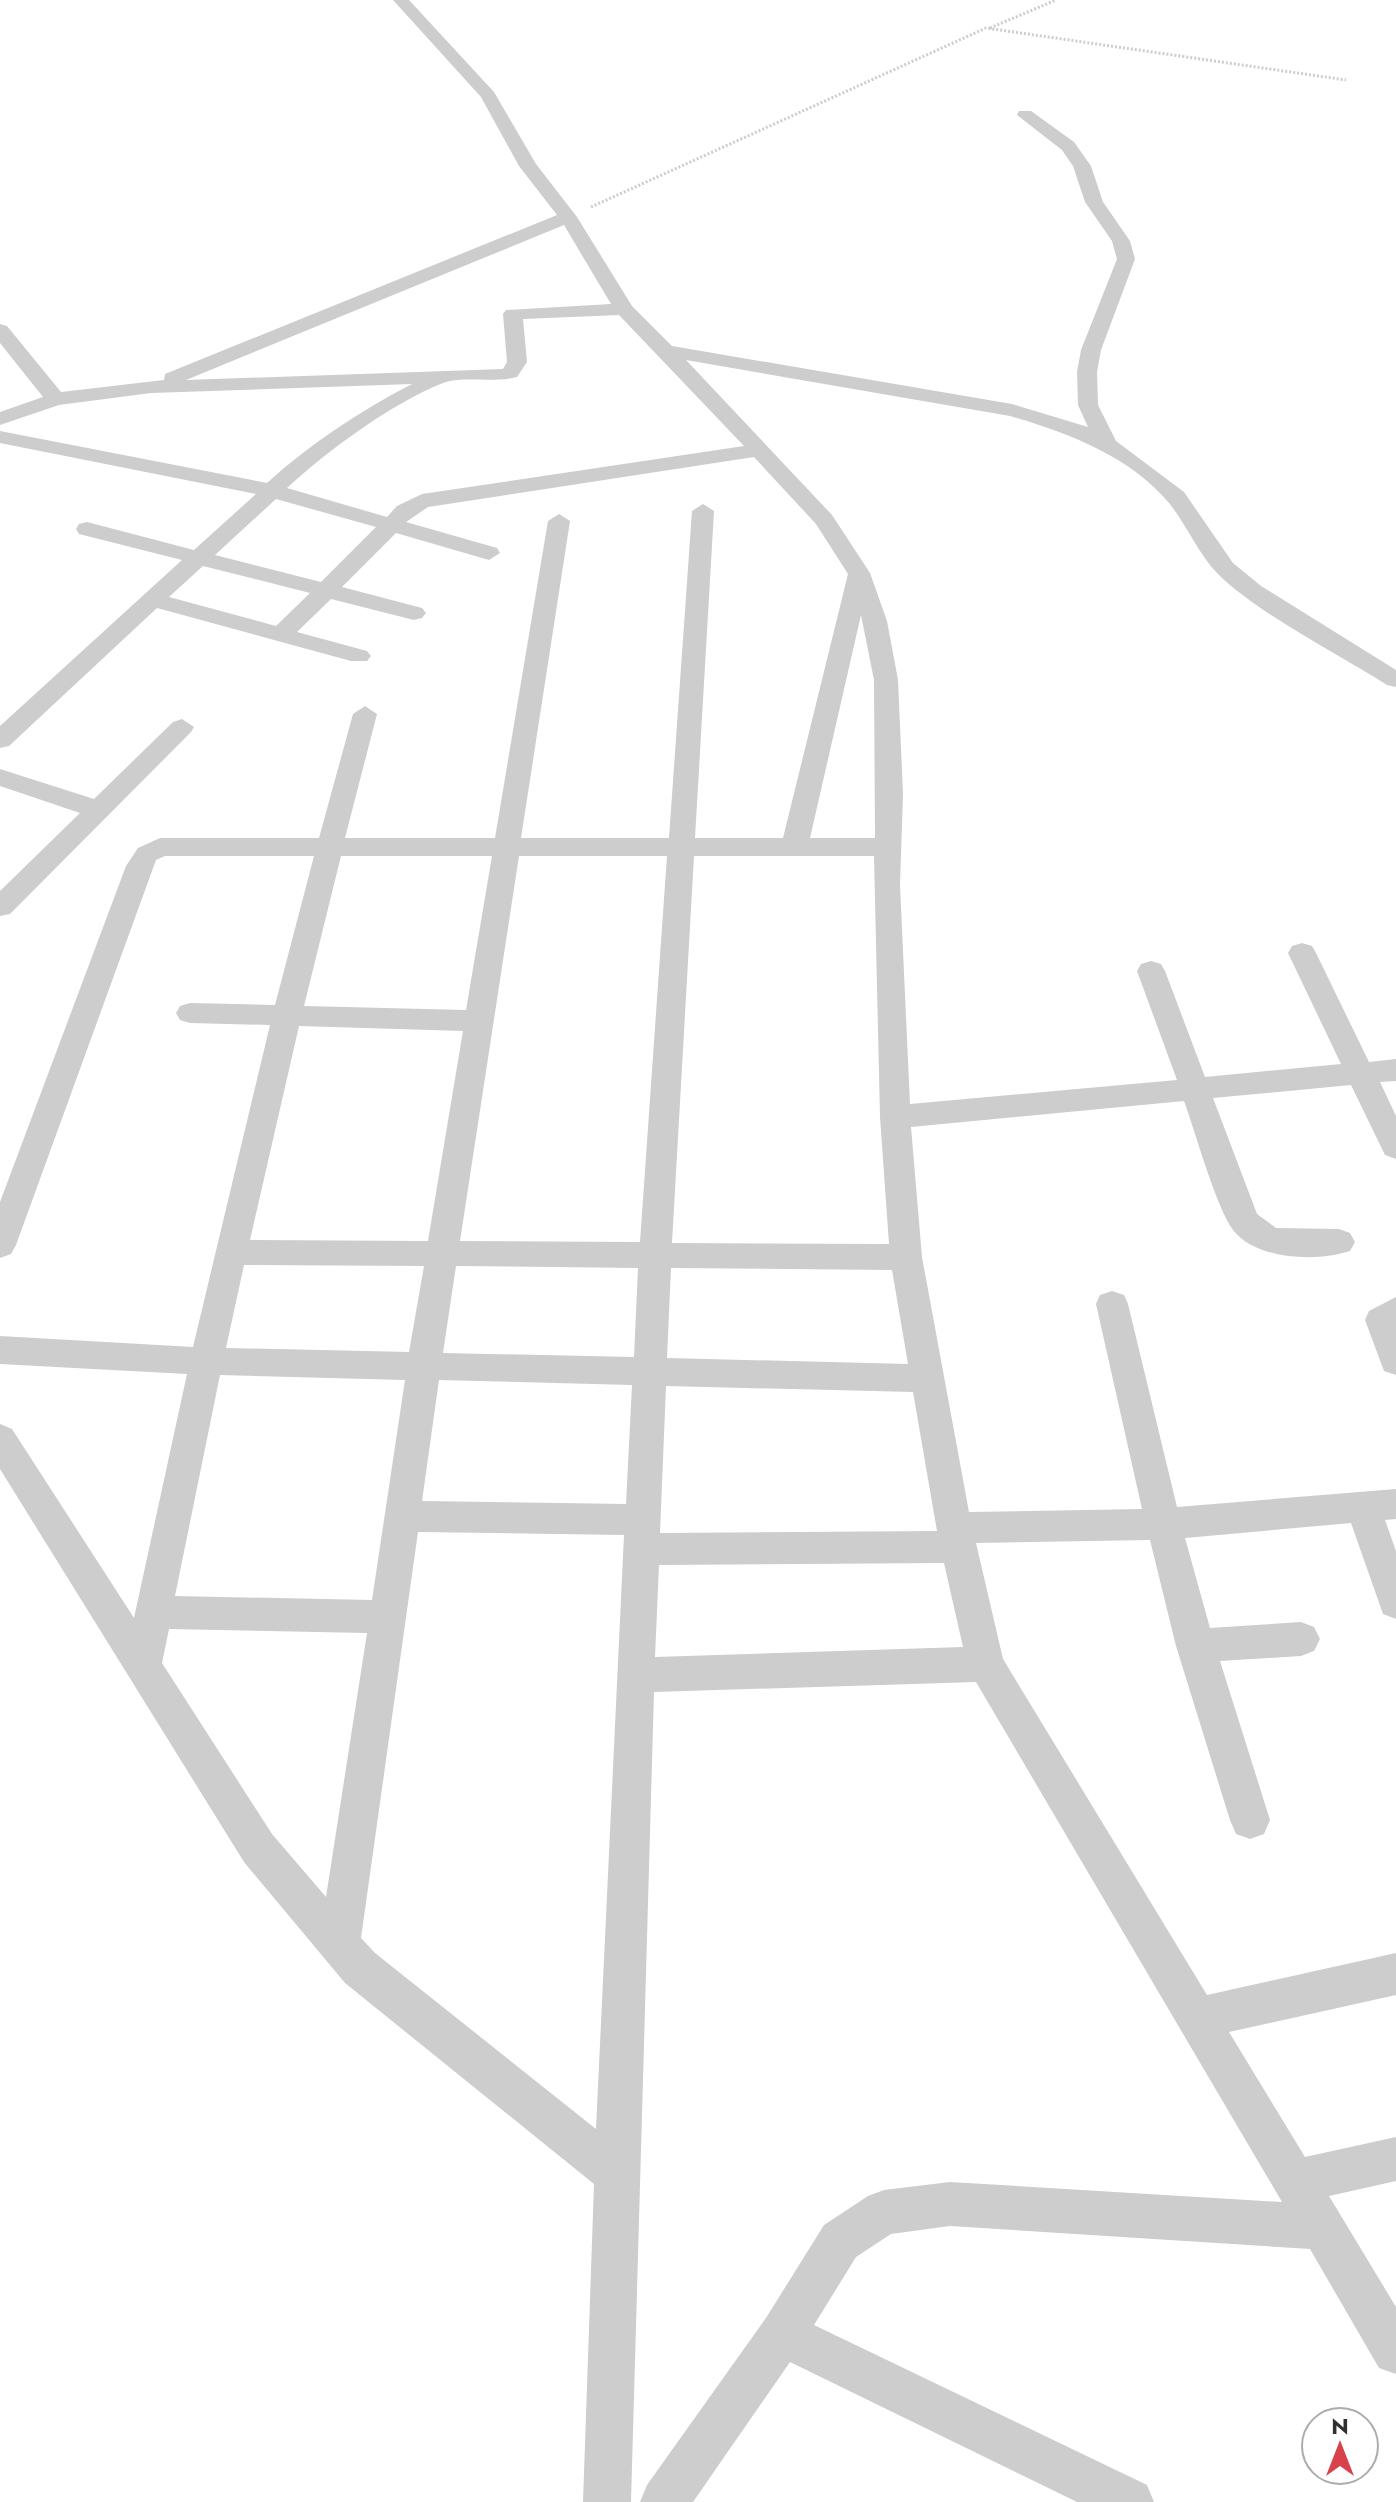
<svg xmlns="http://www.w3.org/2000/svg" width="1396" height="2502" font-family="Jost,sans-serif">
<rect width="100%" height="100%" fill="#fff"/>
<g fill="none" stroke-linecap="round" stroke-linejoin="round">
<g stroke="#cdcdcd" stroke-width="3" stroke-dasharray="2 2" stroke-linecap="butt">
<polyline points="990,28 1056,0"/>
<polyline points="591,207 986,28 1346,80"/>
</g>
<g fill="#cdcdcd" fill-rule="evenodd">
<path d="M393,0H409L494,92L536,164L577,217L632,306L672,346L1012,404L1088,427L1078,405L1077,372L1081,350L1117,259L1112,241L1085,202L1073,166L1062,150L1017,115L1019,111H1031L1074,142L1091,166L1103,202L1130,241L1135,259L1101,350L1097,372L1098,405L1116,441L1184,492L1233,563L1261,586L1396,670V687L1387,685C1338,654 1257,613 1218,574C1198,554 1187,525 1169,503C1130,456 1066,432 1010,416L686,360L832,515L870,573L887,621L898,680L903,794L900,885L910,1104L1177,1080L1137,971L1141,964L1151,961L1161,964L1165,971L1205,1077L1341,1064L1288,953L1292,946L1302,943L1312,946L1316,953L1369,1062L1396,1059V1081L1380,1082L1396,1116V1159L1385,1155L1351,1085L1213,1098L1257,1214L1276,1228L1339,1229L1350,1233L1355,1242L1350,1251C1317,1262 1256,1260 1233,1230C1216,1207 1195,1131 1184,1101L911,1127L922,1257L969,1512L1142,1509L1096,1304L1100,1295L1112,1291L1124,1295L1128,1304L1177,1507L1396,1489V1519L1385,1520L1396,1551V1619L1383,1614L1351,1523L1185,1538L1210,1628L1301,1622L1314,1627L1320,1639L1314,1651L1301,1656L1220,1661L1270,1820L1264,1834L1250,1839L1236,1834L1230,1820L1176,1646L1150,1540L976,1543L1003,1659L1207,1995L1396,1953V1995L1229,2032L1305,2157L1396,2137V2181L1329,2196L1396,2307V2374L1379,2368L1310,2249L950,2226L891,2234L856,2257L814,2325L1147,2485L1154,2502H1077L790,2362L693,2502H640L647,2485L766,2318L824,2225L868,2196L884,2190L950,2182L1282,2202L976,1682L654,1692L631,2502H583L594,2184L345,1983L244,1862L0,1469V1424L12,1429L134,1618L187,1374L0,1364V1336L193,1347L270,1025L190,1023L180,1020L176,1013L180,1006L190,1003L275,1005L314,856H165L156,860L16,1245L11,1254L0,1258V1202L126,866L138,848L160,838H319L353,714L365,706L377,714L345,838H495L548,521L559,514L570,521L521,838H669L692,511L703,504L714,511L695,838H783L848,574L816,524L754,457L428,507L406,522L497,548L500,553L489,560L396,533L342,587L422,608L426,613L422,618L414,620L331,599L297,632L367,651L371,656L367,661H351L157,608L9,746L0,748V726L182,560L79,534L76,529L79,524L87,522L194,550L256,494L0,443V431L267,483C311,443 360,411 412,384L151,393L59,405L0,425V412L43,397L0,343V324L7,326L61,392L164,380L165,374L557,215L519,166L481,97ZM564,225L611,304L506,310L503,314L507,362L503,369L186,380ZM619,315L744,446L422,494L397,506L387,517L287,488C327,451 392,403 443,383C461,376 495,383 517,377L527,362L523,319ZM276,499L376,527L321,582L215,555ZM203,566L310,593L276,626L169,597ZM861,615L874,680L875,838H810ZM341,856H492L466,1010L304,1006ZM519,856H667L640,1242L460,1241ZM694,856H874L880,1117L889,1244L672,1243ZM299,1026L463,1031L428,1241L250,1240ZM244,1265L424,1266L409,1352L226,1348ZM456,1266L638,1268L634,1357L443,1353ZM671,1268L892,1270L908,1364L667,1358ZM220,1375L405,1380L372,1600L175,1596ZM439,1380L632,1385L626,1504L422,1501ZM666,1386L913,1392L937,1531L660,1533ZM418,1532L624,1535L596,2129L375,1953L361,1938ZM944,1563L963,1647L655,1657L659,1565ZM169,1629L367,1633L326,1897L272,1834L162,1663Z"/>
<polygon points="182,719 194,727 191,732 10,914 0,916 0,891 80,813 0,786 0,769 94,799 173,722"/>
<polygon points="1396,1297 1396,1375 1384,1371 1365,1320 1369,1311"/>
</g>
</g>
<g transform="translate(1340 2446)"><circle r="38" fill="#ffffff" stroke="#acacac" stroke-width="2"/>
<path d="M0-6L14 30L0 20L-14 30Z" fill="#d8424c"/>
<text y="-12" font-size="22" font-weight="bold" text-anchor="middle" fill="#303030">N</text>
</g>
</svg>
